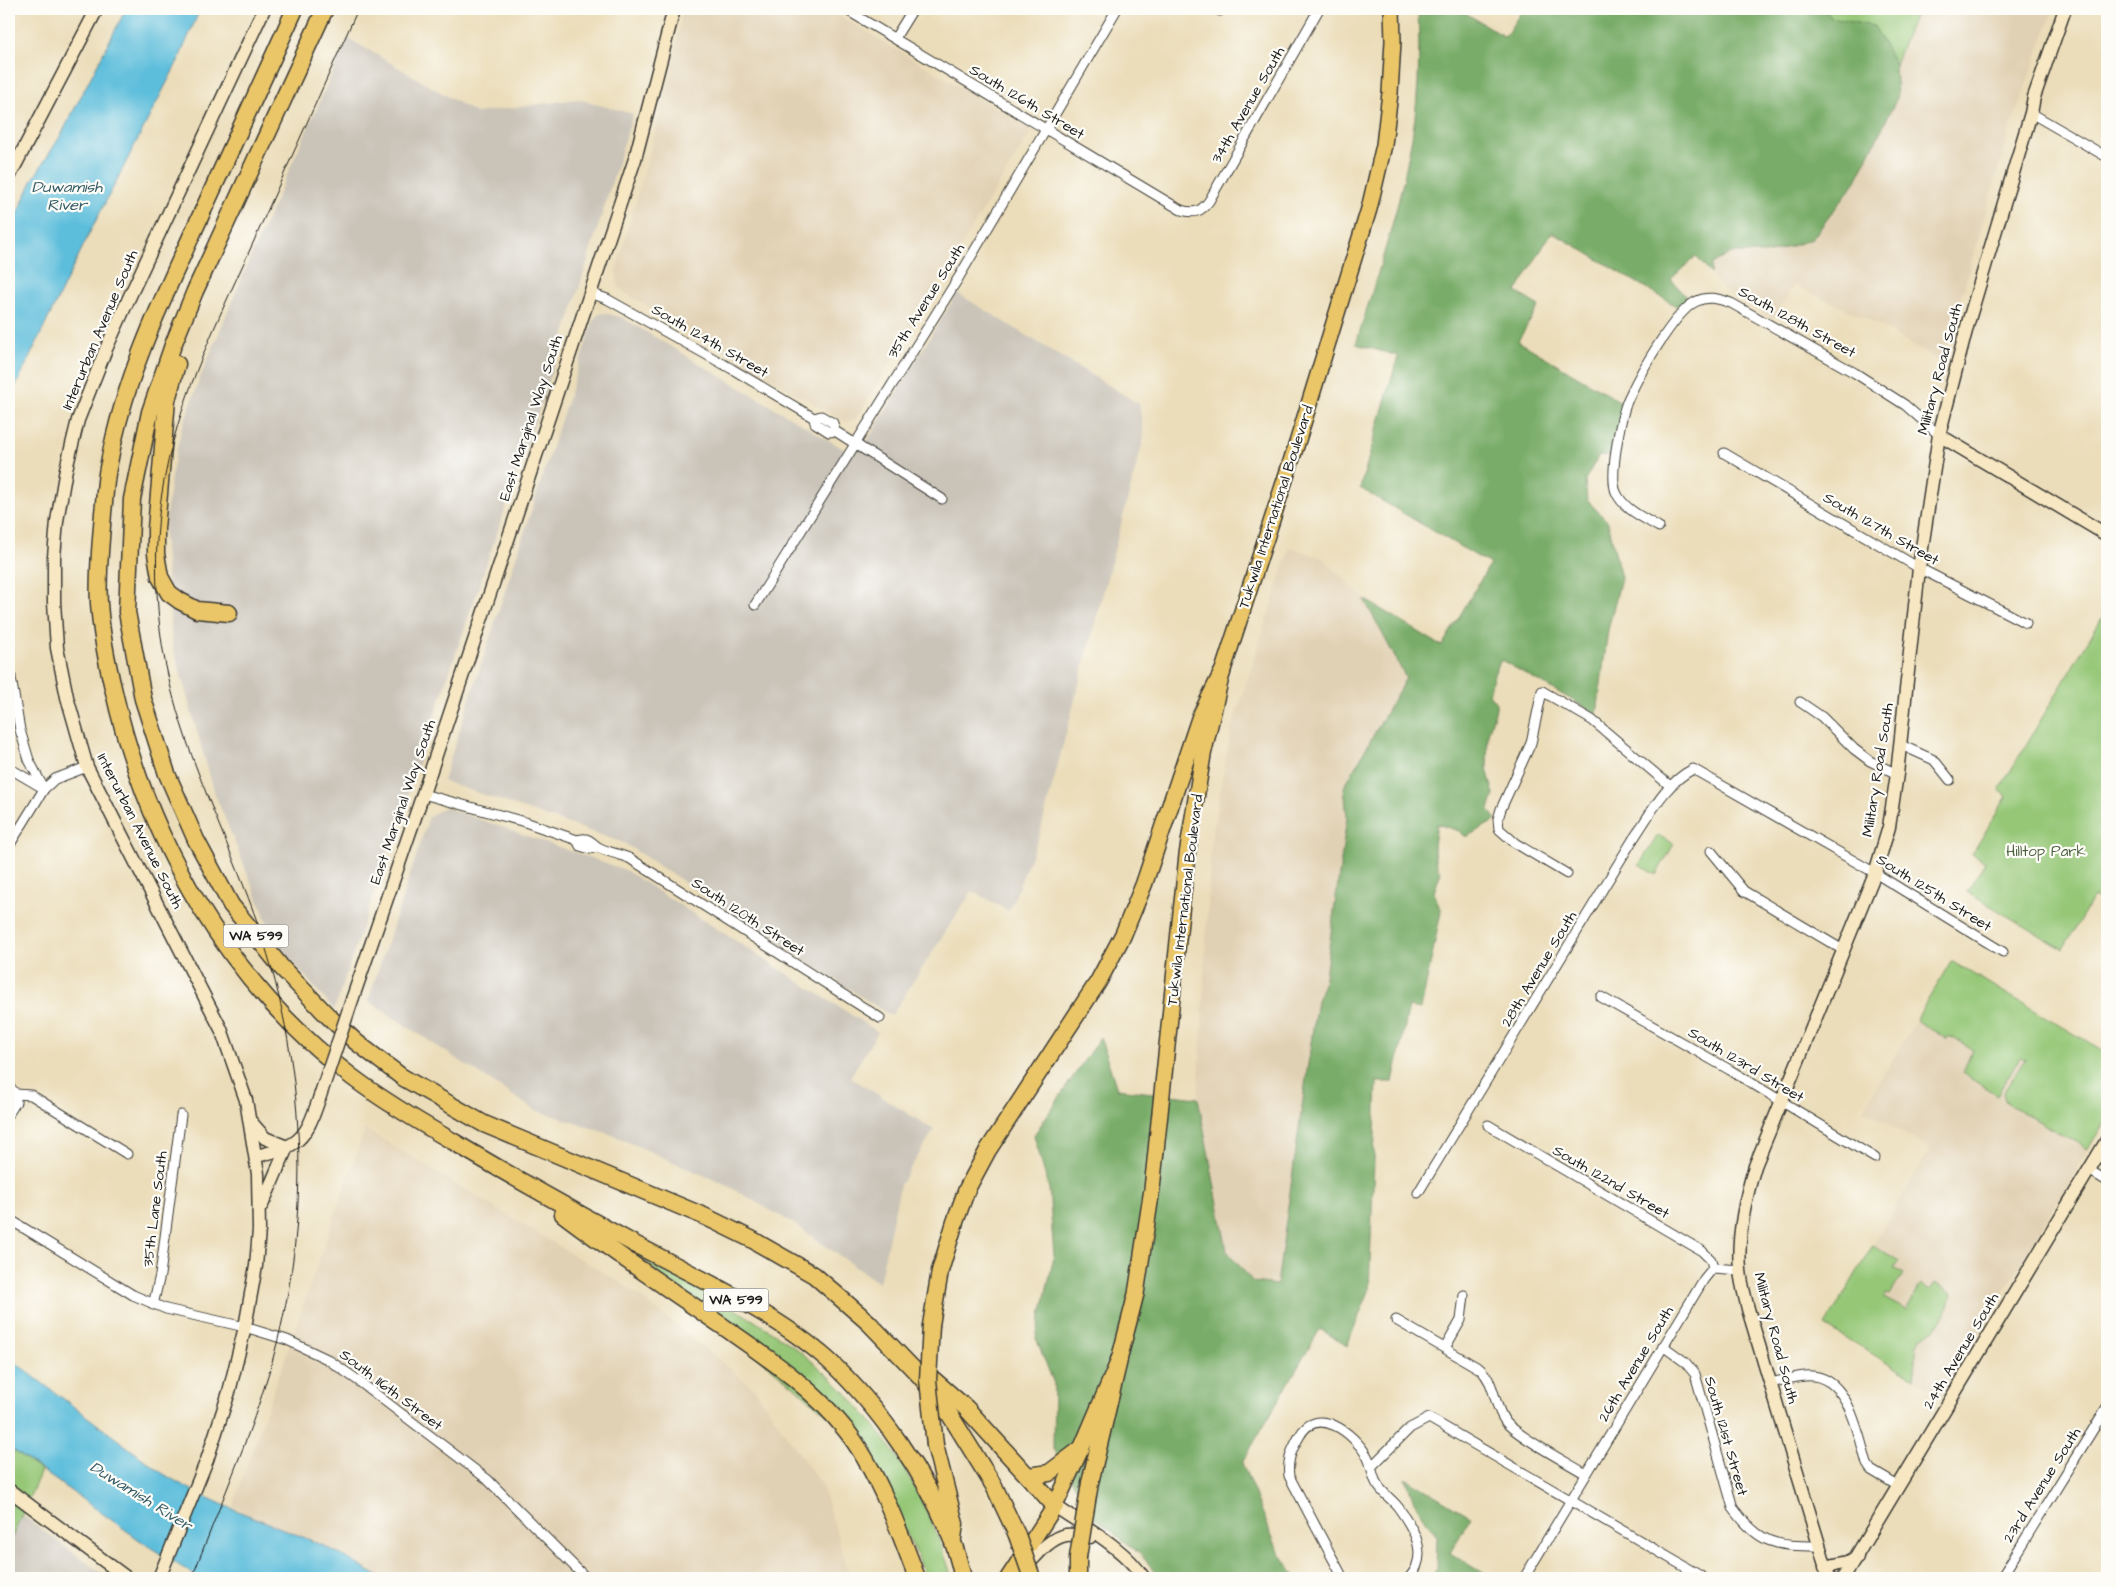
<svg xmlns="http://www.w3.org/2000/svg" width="2116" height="1587" font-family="'Architects Daughter',sans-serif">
<rect width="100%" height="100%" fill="#fdfcf7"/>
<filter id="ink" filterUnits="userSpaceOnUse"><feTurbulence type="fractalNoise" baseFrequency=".02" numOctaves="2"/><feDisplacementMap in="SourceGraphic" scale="10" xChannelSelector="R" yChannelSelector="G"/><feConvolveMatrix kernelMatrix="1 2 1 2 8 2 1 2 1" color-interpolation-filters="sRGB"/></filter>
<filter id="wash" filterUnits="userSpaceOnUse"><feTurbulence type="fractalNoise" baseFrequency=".0096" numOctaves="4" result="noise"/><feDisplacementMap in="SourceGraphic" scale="20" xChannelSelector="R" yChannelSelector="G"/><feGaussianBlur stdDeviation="1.12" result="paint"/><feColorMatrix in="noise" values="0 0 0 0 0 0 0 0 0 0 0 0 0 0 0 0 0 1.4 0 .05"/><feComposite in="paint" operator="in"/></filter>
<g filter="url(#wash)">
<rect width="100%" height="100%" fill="#ebddb9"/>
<g fill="#e1d1b4">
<polygon points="683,9 828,9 1030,128 1029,135 855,420 845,422 623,292 618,285 616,272 670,78"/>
<polygon points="1917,9 2054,9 2010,129 1942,363 1878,324 1794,285 1773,319 1725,291 1711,274 1712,264 1731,253 1771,253 1812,239 1856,181 1897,98 1895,64"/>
<polygon points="1290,547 1323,558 1364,599 1406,678 1344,787 1347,817 1324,984 1317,1000 1277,1285 1253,1282 1227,1251 1198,1098 1211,839 1232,727"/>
<polygon points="1951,961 2107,1053 2107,1119 1942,1396 1825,1326 1930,1149 1863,1109"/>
<polygon points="365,1129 632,1290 753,1387 822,1486 851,1578 381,1578 325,1547 232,1509"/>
</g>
<g fill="#c9c3b8">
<polygon points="348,38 476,113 577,99 633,114 562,343 334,1010 275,941 215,794 172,644 164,533 171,477 181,431 200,378 253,251"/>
<polygon points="957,293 1139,404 1144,437 1039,836 1009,911 972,891 891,1016 624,843 443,781 594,319 599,314 604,313 621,317 847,451 867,441"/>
<polygon points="444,807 625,870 878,1032 850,1077 934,1130 900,1185 879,1283 794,1224 728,1186 610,1134 535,1110 368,1001 429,817"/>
<polygon points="22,1515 108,1578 9,1578 9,1544"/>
</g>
<g fill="#95c777" stroke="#58724a">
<polygon points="1826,9 1917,9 1895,64 1874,27 1831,18"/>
<polygon points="2107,609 2107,904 2094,896 2063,949 1967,892 1985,862 1972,854 2007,796 1999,790"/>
<polygon points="1658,835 1674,844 1656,875 1639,865"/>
<polygon points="1951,961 2107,1053 2107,1118 2088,1149 2006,1103 2003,1093 2025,1059 2020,1057 1997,1095 1962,1073 1973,1049 1949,1036 1947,1039 1916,1020"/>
<polygon points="1873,1245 1899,1261 1894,1268 1903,1274 1890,1295 1886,1294 1884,1298 1906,1310 1921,1284 1930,1290 1935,1283 1952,1293 1949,1307 1935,1329 1922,1338 1917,1344 1913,1378 1825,1326"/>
<path d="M639,1257C692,1287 755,1316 803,1354C877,1413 925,1488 952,1578H926L916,1552L859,1441Z"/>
<polygon points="9,1447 41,1471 9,1544"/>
</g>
<g fill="#78ac68" stroke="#4a6442">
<path d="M1418,9H1459L1505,37L1523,9H1826L1831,18L1874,26L1895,64L1897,98L1856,181L1812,239L1771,253H1731L1712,264L1711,274L1696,256L1671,279L1691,303L1683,310L1552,232L1516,292L1539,306L1518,341L1626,405L1615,456L1599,455L1585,480L1587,500L1608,522L1621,578L1608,630L1597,714L1501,660L1494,674L1489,694L1496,703V708L1488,734L1487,768L1494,795L1489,810L1496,820L1466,837L1459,831L1437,824C1435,840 1430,858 1441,872L1434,892L1441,912L1421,1009L1409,1007L1393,1082H1377L1369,1291L1347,1346L1320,1329L1242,1463L1277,1548L1296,1578H1161L1140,1554L1094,1517L1053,1449L1054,1384L1036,1338L1054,1256L1049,1189L1034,1135L1100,1037L1117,1089L1198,1098L1227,1251L1253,1282L1277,1285L1317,1000L1324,984L1347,817L1344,787L1406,678L1364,599L1442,646L1490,564L1360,488L1398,356L1356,344C1375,281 1397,218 1409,153C1419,106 1420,56 1418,9Z"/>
<polygon points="1406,1478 1471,1517 1450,1553 1492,1578 1429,1578 1436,1568 1437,1537 1414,1502"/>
</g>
<g fill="#5dbedb" stroke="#3c6d7c">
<polygon points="126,9 200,9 178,61 88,236 9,400 9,232 33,179 61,135"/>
<path d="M9,1358L162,1473C212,1505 270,1522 324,1546C343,1555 362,1568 381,1578H201L196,1576L148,1546L9,1447Z"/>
</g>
</g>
<g filter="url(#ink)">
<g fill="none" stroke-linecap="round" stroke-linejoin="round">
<g stroke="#3b3934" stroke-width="11">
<g id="street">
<path d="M845,9L1181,210C1194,214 1201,212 1209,201L1319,9"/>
<polyline points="1215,9 1220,11"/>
<polyline points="895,38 913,9"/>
<polyline points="2031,113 2107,157"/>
<polyline points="590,293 607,299 732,369 814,418 815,423 829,432 835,431 942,499"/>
<polyline points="814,418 821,416 833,423 835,431"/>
<polyline points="1724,453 1919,568 2026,623"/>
<path d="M1659,527C1644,518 1623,509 1616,492C1609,475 1621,412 1630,395C1640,373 1674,313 1695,302C1708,295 1719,299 1731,303L1855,373L1905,405L1939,435"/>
<polyline points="755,605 959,277 1117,9"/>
<polyline points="9,666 20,730 29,760 44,789"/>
<polyline points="1800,702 1822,717 1854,749 1870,761 1897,774"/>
<polyline points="1901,745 1934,760 1950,780"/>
<polyline points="9,768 43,788"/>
<path d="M423,794L525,822L577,840C589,836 590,842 598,847C607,852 619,854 629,858L880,1018"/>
<polyline points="577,840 580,846 590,849 597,847"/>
<polyline points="9,846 44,789 55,779 87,767"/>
<polyline points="1711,851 1744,891 1843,950"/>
<polyline points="1567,874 1515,843 1499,829 1498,819 1501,809 1531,743 1542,691 1592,720 1669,785"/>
<polyline points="1601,997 1730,1070 1875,1158"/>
<polyline points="9,1086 16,1094 31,1095 127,1154"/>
<polyline points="9,1113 16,1102 16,1094"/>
<polyline points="1488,1125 1702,1251 1711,1260 1713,1268"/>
<polyline points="2089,1170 2107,1181"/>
<path d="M1418,1193L1632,841C1650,815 1664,784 1693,769L1875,873L2003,952"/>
<polyline points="9,1219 133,1295 166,1309 245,1327 287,1340 327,1359 356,1379 487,1479 586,1578"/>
<polyline points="153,1305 160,1275 181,1115"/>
<path d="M1396,1320L1480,1369C1496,1384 1493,1404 1505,1421C1515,1435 1568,1463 1586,1474"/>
<path d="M1663,1346L1685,1362L1695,1374L1733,1508C1761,1545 1775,1546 1819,1546"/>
<polyline points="1445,1348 1461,1320 1464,1295"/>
<path d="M1770,1383C1781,1381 1793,1377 1805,1376C1848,1372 1858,1433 1867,1464L1871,1470L1898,1486"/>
<polyline points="1371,1467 1410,1428 1429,1418 1704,1578"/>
<path d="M1343,1578L1289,1476C1287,1461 1291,1451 1299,1437C1316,1404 1354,1433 1367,1456C1372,1465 1372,1476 1377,1484C1382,1493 1392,1499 1398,1507C1414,1529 1430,1555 1409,1578"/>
<polyline points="1524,1578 1704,1279 1713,1268 1740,1270"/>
<polyline points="2001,1578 2107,1407"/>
</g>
</g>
<g stroke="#3b3934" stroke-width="15">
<g id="secondary">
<polyline points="9,177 97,9"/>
<polyline points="1939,435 2107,535"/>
<polyline points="353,997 423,794 635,159 674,9"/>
<polyline points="251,1122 265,1138 287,1147"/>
<path d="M256,1156C299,1146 305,1141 319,1099"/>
<polyline points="262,1205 287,1147"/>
<polyline points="9,1490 127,1578"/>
<path d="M1055,1506C1085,1527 1123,1547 1144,1578"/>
<polyline points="1825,1567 1848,1562 1857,1557"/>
<path d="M1022,1571C1034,1559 1048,1538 1066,1535C1073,1534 1082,1536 1090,1537"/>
<polyline points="159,1578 207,1460 229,1392 245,1327 256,1266 259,1230 258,1174 246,1100 221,1029 87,767 67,697 57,648 54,602 54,557 57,521 66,469 78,420 106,349 129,298 264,9"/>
<path d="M1829,1578L1748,1309C1745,1296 1741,1283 1740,1270C1737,1235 1745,1199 1755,1166L1875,873L1889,827L1897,774L1919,568L1939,435L1968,323L2031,113L2034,97L2065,9"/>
<polyline points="1843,1578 2107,1140"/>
</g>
</g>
<g stroke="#3b3934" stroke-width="18">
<polyline id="primary" points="1008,1578 1055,1506 1081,1449 1119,1360 1136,1294 1152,1189 1187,855 1203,755 1222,673 1297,443 1369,209 1384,145 1390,93 1393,41 1392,9"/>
</g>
<g stroke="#3b3934" stroke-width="19">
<g id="highway">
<path d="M295,9C262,82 228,155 195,228C160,304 124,380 109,463C105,479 105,497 103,513C101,542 97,574 99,603C101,633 107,663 114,692C148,842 229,984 352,1077C385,1102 419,1122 454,1142C512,1177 570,1209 629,1241C692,1275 774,1312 827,1359C878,1405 927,1476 952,1540C957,1552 960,1566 963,1578"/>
<polyline points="325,9 195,291 173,345 150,412 132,499 127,612 143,699 167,774 196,840 231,905 282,968 328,1016 356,1042 402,1077 484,1124 706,1217 751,1239 814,1275 868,1322 921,1377 950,1415 994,1486 1017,1535"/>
<polyline points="177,364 167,400 156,529 156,554 160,577 169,593 180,601 197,610 229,613"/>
<path d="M563,1214C614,1253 668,1288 721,1325C765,1356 811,1386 845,1429C876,1467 900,1532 917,1578"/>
<polyline points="931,1325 940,1271 955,1222 967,1189 988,1150 1098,982 1123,935 1144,884 1200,717 1222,673"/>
<polyline points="928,1375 966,1408 1055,1506"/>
<polyline points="935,1445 955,1524 953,1538"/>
<polyline points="1029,1476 1049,1473 1081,1449"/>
<polyline points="1090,1483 1119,1360"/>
<polyline points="1078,1578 1078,1557"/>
</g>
</g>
<use href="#street" stroke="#fff" stroke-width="9"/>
<use href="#secondary" stroke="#f7e8c3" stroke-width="12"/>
<use href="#primary" stroke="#eac669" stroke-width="15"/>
<use href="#highway" stroke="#eac669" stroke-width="16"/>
<path stroke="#1c1c1c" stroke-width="1" d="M192,1578C218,1509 249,1440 270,1369C314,1219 307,1060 254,913C226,836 188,761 169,680C158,634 155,587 157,540C162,433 209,339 253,243C288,165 323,87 358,9"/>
<g stroke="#3b3934" stroke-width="15" stroke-linecap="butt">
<polyline id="secondary-bridge" points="319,1099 353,997"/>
</g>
<g stroke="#3b3934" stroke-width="19" stroke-linecap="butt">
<g id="highway-bridge">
<polyline points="931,1325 928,1380 935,1445"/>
<polyline points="1017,1535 1032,1578"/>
<polyline points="1078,1557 1090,1483"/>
</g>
</g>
<use href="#secondary-bridge" stroke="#f7e8c3" stroke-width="12"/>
<use href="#highway-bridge" stroke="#eac669" stroke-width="16"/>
</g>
</g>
<g text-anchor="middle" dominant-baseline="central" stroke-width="4.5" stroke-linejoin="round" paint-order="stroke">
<g fill="#fdfcf7" stroke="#605f5e" stroke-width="1">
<rect x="223.5" y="924.5" width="65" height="23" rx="4"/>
<rect x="703.5" y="1288.5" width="65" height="23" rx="4"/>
</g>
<g font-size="14" font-weight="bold" fill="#1c1c1c">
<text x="256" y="936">WA 599</text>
<text x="736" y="1300">WA 599</text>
</g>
<g font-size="15" fill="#1c1c1c" stroke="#fdfcf7">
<text transform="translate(1027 102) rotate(31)">South 126th Street</text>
<text transform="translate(1248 105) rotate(-60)">34th Avenue South</text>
<text transform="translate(926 301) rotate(-58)">35th Avenue South</text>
<text transform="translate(1797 322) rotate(29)">South 128th Street</text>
<text transform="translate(100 330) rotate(-67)">Interurban Avenue South</text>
<text transform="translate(710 341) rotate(30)">South 124th Street</text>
<text transform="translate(1940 369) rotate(-75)">Military Road South</text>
<text transform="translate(531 418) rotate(-72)">East Marginal Way South</text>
<text transform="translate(1276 507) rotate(-72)">Tukwila International Boulevard</text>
<text transform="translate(1881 529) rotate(30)">South 127th Street</text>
<text transform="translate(1878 770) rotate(-81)">Military Road South</text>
<text transform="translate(403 802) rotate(-71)">East Marginal Way South</text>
<text transform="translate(140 831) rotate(63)">Interurban Avenue South</text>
<text transform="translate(1934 893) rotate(32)">South 125th Street</text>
<text transform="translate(1185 900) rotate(-83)">Tukwila International Boulevard</text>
<text transform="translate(748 917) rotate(33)">South 120th Street</text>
<text transform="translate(1539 969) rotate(-59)">28th Avenue South</text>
<text transform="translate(1746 1065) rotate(31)">South 123rd Street</text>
<text transform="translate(1611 1182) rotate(30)">South 122nd Street</text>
<text transform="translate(155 1209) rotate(-83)">35th Lane South</text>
<text transform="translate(1776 1338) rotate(75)">Military Road South</text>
<text transform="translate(1961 1351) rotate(-59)">24th Avenue South</text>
<text transform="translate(1636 1364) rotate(-59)">26th Avenue South</text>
<text transform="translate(391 1390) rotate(37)">South 116th Street</text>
<text transform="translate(1726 1436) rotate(74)">South 121st Street</text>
<text transform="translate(2042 1485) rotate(-58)">23rd Avenue South</text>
</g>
<g font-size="15" fill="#4c6040" stroke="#fdfcf7">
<text x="2046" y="851">Hilltop Park</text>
</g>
<g font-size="16" font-style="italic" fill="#365d68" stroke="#fdfcf7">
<text x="67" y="187">Duwamish<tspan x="67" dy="18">River</tspan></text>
<text transform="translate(141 1496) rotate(32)">Duwamish River</text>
</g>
</g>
<rect width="2116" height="1587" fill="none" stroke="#fdfcf7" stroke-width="30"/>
</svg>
